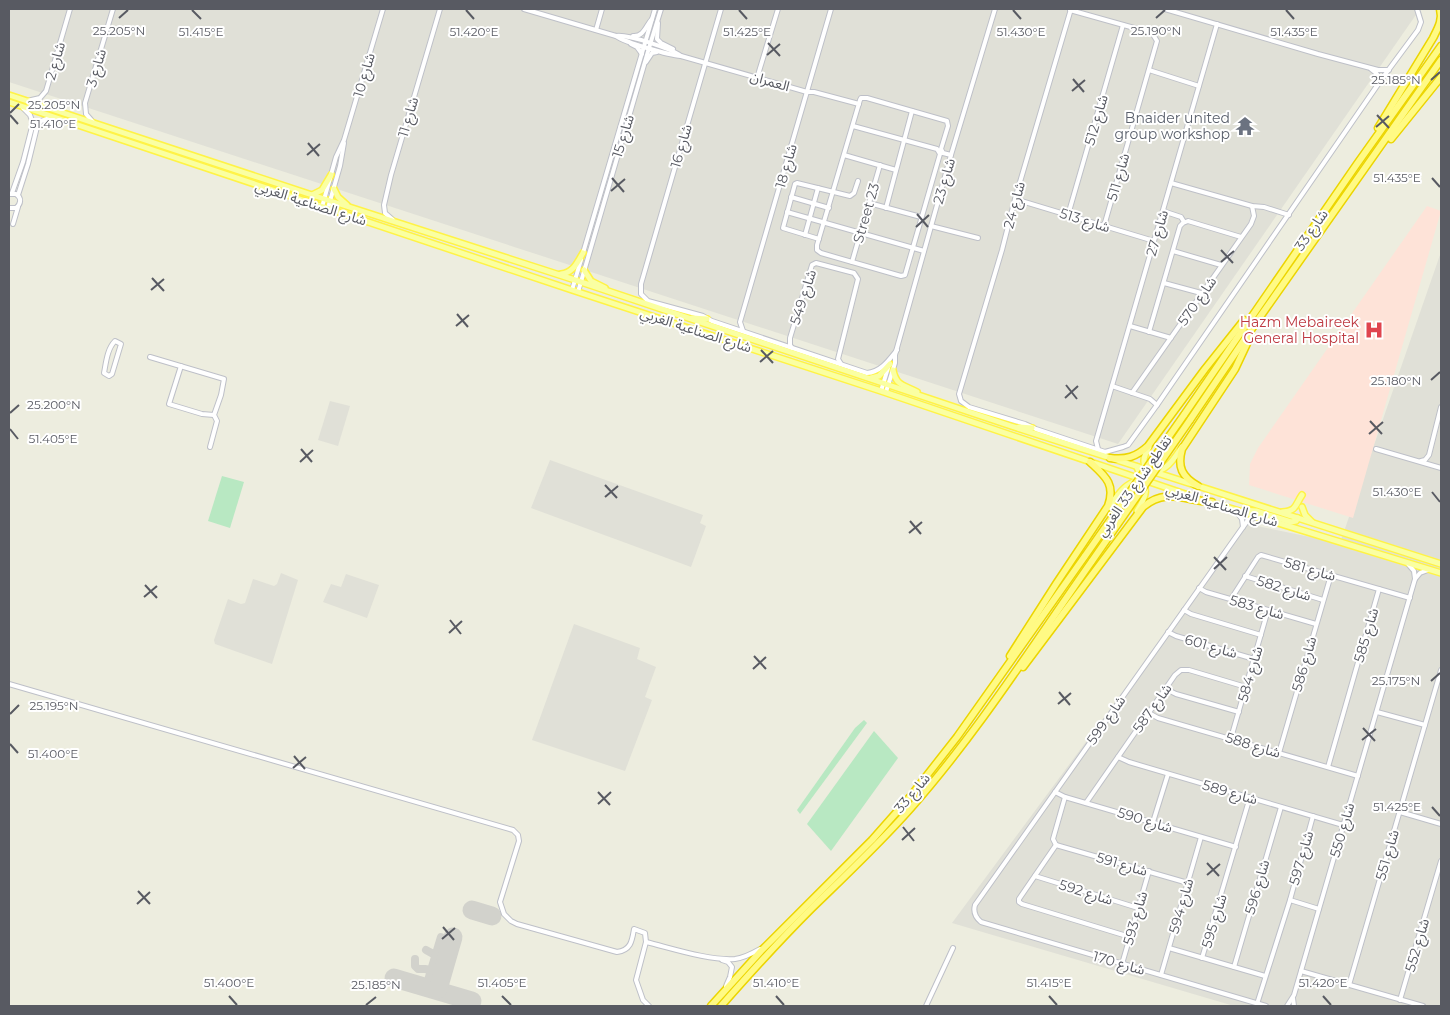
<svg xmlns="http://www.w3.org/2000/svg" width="1450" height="1015" font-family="Montserrat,'Noto Sans Arabic',sans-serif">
<rect width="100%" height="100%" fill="#ededdf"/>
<g fill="#e0e0d7">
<polygon points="9,9 1420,9 1118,444 9,82"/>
<polygon points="1441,252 1441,1006 1234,1006 952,923 1247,524 1340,543"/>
<polygon points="330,401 350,406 338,446 318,440"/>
<polygon points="550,460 703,515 700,523 706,526 691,567 531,508"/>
<polygon points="281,573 298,580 272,664 215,644 214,640 228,599 241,604 245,603 253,579 274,586 277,584"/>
<polygon points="346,574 379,585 367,618 323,602 331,584 341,587"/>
<polygon points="574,624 640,648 637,659 656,667 645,697 652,700 625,771 532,740"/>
</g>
<polygon fill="#fee3d8" points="1427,206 1441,211 1353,518 1249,485 1250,464 1258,448"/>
<g fill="#b8e8c2">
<polygon points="222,476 244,482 230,528 208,521"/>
<polygon points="864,720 867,723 800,814 797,810 855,728"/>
<polygon points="874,731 898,758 831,851 807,824"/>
</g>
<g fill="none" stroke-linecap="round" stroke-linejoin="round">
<g stroke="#d2d2cc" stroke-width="8">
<polyline points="426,950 435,955"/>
<polyline points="415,959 415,966 418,969 425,969 431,970"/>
<polyline points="426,987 441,937"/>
</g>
<g stroke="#d2d2cc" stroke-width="19">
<polyline points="472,910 492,916"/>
<polyline points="394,978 472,1001"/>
<polyline points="438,989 453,937"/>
</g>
<g stroke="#bec0c8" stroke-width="6">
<g id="minor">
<path d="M524,9L616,36C628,34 672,49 681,56"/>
<path d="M721,9L641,284V294L648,301L703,316L712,321L867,373C881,372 889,360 897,350"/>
<polyline points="1071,9 1015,199 1002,250 959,394 961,401 969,407 1025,424 1036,429 1105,452 1123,447 1128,445 1157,405 1381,80 1418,30 1421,22 1417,9"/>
<polyline points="1165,9 1318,54 1378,70 1389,70"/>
<polyline points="1070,10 1152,33 1157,41 1104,226"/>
<polyline points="658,23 657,39 661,43 673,49"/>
<polyline points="596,30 602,9"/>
<path d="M616,36C626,43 669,55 681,56L807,92H814L859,104"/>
<path d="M633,36C644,37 646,25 652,19"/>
<polyline points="631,44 637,47 642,54"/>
<polyline points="646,62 652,53 657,52"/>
<polyline points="1371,69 1376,73 1381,80"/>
<polyline points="1149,70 1199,86"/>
<polyline points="757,78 778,9"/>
<polyline points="27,101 40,98 46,91 70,9"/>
<polyline points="93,122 86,114 85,103 113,9"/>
<polyline points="853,126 937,149 940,154 905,275 901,276 821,253 817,250 817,245 860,100 861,98 867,98 947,121 948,126 941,149 943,153 951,155"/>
<polyline points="844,155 896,170"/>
<polyline points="1171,183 1252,206 1264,207 1289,215"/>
<polyline points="12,193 23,162 33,123 30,115 23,108"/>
<path d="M9,194H16C22,198 21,204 16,208H9"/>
<polyline points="18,195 28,164 37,127 41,121 53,117"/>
<polyline points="791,197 829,208"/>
<polyline points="1015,199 1154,241"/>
<polyline points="869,203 921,217"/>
<polyline points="322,207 336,157 344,140 383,9"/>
<polyline points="328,208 340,166 344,143"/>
<polyline points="886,208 912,111"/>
<polyline points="1163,211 1181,217 1184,222"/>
<polyline points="787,212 924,251"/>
<polyline points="1068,215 1123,25"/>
<polyline points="393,220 385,213 384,205 391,175 440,9"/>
<polyline points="13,224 18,207"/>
<polyline points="931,226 978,238"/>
<polyline points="805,235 818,188"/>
<polyline points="819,239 783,228 795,184 797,183 850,196 854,193 858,181"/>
<polyline points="1173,251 1221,265"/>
<polyline points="583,253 655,9"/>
<polyline points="852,262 880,165"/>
<polyline points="1164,283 1201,293"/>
<polyline points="572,290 581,260"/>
<polyline points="578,292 649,48 661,9"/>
<polyline points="1130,326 1171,338"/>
<polyline points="743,331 740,322 831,9"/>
<polyline points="1149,332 1180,226 1183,223 1188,221 1241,237"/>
<path d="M115,341L121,344L112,374L109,376L104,373C106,363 107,349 115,341Z"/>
<polyline points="792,348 790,345 790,338 812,265 816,263 854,273 858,279 838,359 841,364"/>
<polyline points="150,357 224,379 221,395 214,415 217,421 210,447"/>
<polyline points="181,366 169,404 202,414 214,415"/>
<polyline points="1112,386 1150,399 1157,405"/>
<polyline points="881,391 888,368"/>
<polyline points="886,392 895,363 895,355 951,155 995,9"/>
<polyline points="1132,393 1251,224 1254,216 1252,206"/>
<polyline points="1098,449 1096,441 1217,24"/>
<polyline points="1376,449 1441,468"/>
<polyline points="1421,461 1425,460 1429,455 1441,407"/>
<polyline points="1236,511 1242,519 1243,527"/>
<path d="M1257,517L1248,520L1243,527L975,905C973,912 975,917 981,922L1266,1006"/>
<polyline points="1408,564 1414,571 1415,579"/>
<polyline points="1245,576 1323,600"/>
<polyline points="1199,588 1206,592 1316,624"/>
<polyline points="1231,599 1258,557 1261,555 1410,598"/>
<polyline points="1184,610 1191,614 1261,635"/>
<polyline points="1168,632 1176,636 1254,659"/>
<path d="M9,684L513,830L518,835L519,841L500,902L504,914L511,921L517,924L617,952C631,950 632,941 634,929L645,933L646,942L636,980L643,1000L649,1006"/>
<polyline points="1166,689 1176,694 1239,712"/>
<polyline points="1377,712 1425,725"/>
<polyline points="1149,713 1158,718 1358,776"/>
<polyline points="1231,738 1268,610"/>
<polyline points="1279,753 1331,575"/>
<polyline points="1118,757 1129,762 1343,825"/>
<polyline points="1328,767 1379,589"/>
<polyline points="1055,792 1065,797 1236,847"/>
<polyline points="1086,803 1175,675 1181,670 1189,670 1246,687"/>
<polyline points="1400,812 1441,824"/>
<polyline points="1153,822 1168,774"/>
<polyline points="1056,845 1019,899 1019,902 1022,904 1130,937"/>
<polyline points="1056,845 1188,883"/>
<polyline points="1056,845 1053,839 1065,797"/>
<polyline points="1035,876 1138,908"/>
<polyline points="1290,900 1319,909"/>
<path d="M646,942C671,948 710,961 735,959C743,958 753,953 760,949"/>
<polyline points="1169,948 1265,976"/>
<polyline points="1202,958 1250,797"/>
<polyline points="722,960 728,962 732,967 730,977 726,986"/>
<polyline points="1122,964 1149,871"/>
<polyline points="1234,967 1281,807"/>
<polyline points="1301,971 1423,1006"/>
<polyline points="1161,975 1201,837"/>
<polyline points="1349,985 1441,670"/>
<polyline points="1293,998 1294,1006"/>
<polyline points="1400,1000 1441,861"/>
<polyline points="1257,1004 1290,900 1313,816"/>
<polyline points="926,1006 953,948"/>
<polyline points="1287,1006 1294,995 1415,579 1420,573 1428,570"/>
</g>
</g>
<g stroke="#fff346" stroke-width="8">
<g id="major">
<polyline points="9,95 312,195 575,280 1011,426 1441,564"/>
<polyline points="9,102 572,290 881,391 1197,498"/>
<polyline points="334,189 338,197 347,205"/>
<polyline points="312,195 322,190 331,175"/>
<polyline points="584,270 591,281 605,288"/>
<path d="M561,274C573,273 577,263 583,253"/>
<polyline points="692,318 707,319"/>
<path d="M893,370C896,386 904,385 917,392"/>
<polyline points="871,378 879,376 890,364"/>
<polyline points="1019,427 1032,428"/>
<path d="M1137,467C1145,488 1151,489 1137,511"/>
<path d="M1147,469C1141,462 1145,454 1149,447"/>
<path d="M1153,471C1167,472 1175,457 1182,447"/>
<polyline points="1210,502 1441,573"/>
<path d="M1109,507C1118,495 1124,484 1139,480"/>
<polyline points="1302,507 1305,515 1312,522"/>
<polyline points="1244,510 1256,511 1291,522 1296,521 1298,518"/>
<path d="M1282,512C1297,511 1295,505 1302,495"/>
</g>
</g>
<g stroke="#ecd500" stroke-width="9">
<g id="highway">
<path d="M1378,128L1433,38C1438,28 1443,20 1440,9"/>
<polyline points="1391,139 1441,77"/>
<polyline points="1184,415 1357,164 1441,46"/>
<polyline points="1190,420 1255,324 1441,60"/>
<path d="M1110,458C1126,460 1136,457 1148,446L1205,369L1244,320"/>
<path d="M1198,486C1182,477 1177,467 1182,449L1235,369L1251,335"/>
<path d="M1010,656L1056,584L1108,506C1116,484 1105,476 1090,462"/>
<path d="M1023,667L1143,507C1166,487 1186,501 1212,502"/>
<polyline points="711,1006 761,951 872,840 910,797 957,737 1085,556"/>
<path d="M721,1006C750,973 780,940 811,909C845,876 879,844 910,809C978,732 1033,645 1092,561"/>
</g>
</g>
<use href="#minor" stroke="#fff" stroke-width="4"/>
<use href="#major" stroke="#faffa2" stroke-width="5"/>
<use href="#highway" stroke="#fffa84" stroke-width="6"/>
<g stroke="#ecd500" stroke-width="9" stroke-linecap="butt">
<g id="highway-bridge">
<polyline points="1085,556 1184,415"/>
<polyline points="1092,561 1190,420"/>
</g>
</g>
<use href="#highway-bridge" stroke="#fffa84" stroke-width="6"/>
</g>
<path fill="none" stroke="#585a62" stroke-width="2" d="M192,10L201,19M466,10L474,19M739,10L747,19M1013,10L1021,19M1286,10L1294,19M119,18L128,10M1156,18L1165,10M768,43L780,56M767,55L780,44M1073,79L1084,92M1431,80L1440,72M1072,91L1085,80M10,113L19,104M10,115L18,124M1377,115L1389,128M1376,127L1389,116M308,143L319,156M307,155L320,144M612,178L624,192M1432,178L1440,187M611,191L625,179M917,214L928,227M916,227L929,215M1221,250L1233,263M1221,262L1234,251M152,278L164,291M151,290L164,279M457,314L468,327M456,326L469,315M761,350L773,363M760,362L773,351M1431,380L1440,372M1066,385L1077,399M1065,398L1078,386M10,413L19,405M1370,421L1382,434M10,429L18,439M1369,434L1383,422M301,449L312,462M300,462L313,450M605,485L617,498M1432,492L1440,502M605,497L618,486M910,521L921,534M909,533L922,522M1214,557L1226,570M1214,569L1227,557M145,585L157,598M144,597L157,586M450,620L461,634M449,633L462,621M754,656L766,669M753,669L766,657M1431,681L1440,673M1059,692L1070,705M1058,704L1071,693M10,714L19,705M1363,728L1375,741M1362,740L1376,729M10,744L18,753M294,756L305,769M293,768L306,757M598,792L610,805M598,804L611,792M1432,807L1440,816M903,827L914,841M902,840L915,828M1207,863L1219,876M1207,875L1220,864M138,891L150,904M137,904L150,892M443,927L454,940M442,939L455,928M229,996L237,1005M502,996L511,1005M776,996L784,1005M1049,996L1057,1005M1323,996L1331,1005M366,1005L376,997"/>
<defs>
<g id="temple-bare" transform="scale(1.5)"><path d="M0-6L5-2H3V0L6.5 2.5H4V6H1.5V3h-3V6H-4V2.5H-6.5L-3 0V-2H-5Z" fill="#6b7280" stroke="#fff" stroke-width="2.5" paint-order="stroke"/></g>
<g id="hospital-bare" transform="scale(1.5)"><path d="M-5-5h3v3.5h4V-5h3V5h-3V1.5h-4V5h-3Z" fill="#e0444e" stroke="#fff" stroke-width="2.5" paint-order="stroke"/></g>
</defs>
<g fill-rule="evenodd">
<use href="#temple-bare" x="1245" y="126"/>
<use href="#hospital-bare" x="1374" y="330"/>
</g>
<g text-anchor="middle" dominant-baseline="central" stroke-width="4" stroke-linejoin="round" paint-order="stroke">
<g font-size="14" fill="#585a62" stroke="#fff">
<text transform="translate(55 61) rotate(-74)">شارع 2</text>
<text transform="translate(96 68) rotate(-74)">شارع 3</text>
<text transform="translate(364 75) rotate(-74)">شارع 10</text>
<text transform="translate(770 81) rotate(16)">العمران</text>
<text transform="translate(408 117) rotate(-74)">شارع 11</text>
<text transform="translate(1096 120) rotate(-74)">شارع 512</text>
<text transform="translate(623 136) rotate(-73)">شارع 15</text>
<text transform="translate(681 146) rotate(-74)">شارع 16</text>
<text transform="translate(786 166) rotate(-74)">شارع 18</text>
<text transform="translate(1118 177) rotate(-74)">شارع 511</text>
<text transform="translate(944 181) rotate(-74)">شارع 23</text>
<text transform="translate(311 203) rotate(18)">شارع الصناعية الغربي</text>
<text transform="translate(1014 205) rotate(-75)">شارع 24</text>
<text transform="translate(866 213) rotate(-74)">Street 23</text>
<text transform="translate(1085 220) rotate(17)">شارع 513</text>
<text transform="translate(1311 230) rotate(-55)">شارع 33</text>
<text transform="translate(1157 233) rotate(-74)">شارع 27</text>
<text transform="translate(803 297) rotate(-72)">شارع 549</text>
<text transform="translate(1197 301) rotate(-55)">شارع 570</text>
<text transform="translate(696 330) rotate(18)">شارع الصناعية الغربي</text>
<text transform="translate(1134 486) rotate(-55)">تقاطع شارع 33 الغربي</text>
<text transform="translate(1222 505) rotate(17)">شارع الصناعية الغربي</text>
<text transform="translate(1310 569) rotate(16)">شارع 581</text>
<text transform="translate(1284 588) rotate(17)">شارع 582</text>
<text transform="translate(1257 607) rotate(16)">شارع 583</text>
<text transform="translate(1366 635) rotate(-74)">شارع 585</text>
<text transform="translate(1211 646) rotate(16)">شارع 601</text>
<text transform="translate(1304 664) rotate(-74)">شارع 586</text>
<text transform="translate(1250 674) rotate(-74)">شارع 584</text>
<text transform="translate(1152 708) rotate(-55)">شارع 587</text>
<text transform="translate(1106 720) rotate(-55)">شارع 599</text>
<text transform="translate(1253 745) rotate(17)">شارع 588</text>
<text transform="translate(1230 792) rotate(16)">شارع 589</text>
<text transform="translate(912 793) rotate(-50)">شارع 33</text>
<text transform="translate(1145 820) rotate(17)">شارع 590</text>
<text transform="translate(1342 830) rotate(-74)">شارع 550</text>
<text transform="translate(1387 855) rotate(-74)">شارع 551</text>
<text transform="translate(1301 858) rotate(-74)">شارع 597</text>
<text transform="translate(1122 864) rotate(16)">شارع 591</text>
<text transform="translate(1257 887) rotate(-74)">شارع 596</text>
<text transform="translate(1086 892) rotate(17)">شارع 592</text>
<text transform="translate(1181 906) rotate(-74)">شارع 594</text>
<text transform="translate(1135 918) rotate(-74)">شارع 593</text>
<text transform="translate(1214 921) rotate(-73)">شارع 595</text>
<text transform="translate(1417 945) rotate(-74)">شارع 552</text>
<text transform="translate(1119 963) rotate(16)">شارع 170</text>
</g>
<g font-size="14" fill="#5b616d" stroke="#fff" text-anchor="end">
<text x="1230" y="118">Bnaider united<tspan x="1230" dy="16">group workshop</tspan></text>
</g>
<g font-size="14" fill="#be3a42" stroke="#fff" text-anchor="end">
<text x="1359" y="322">Hazm Mebaireek<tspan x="1359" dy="16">General Hospital</tspan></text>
</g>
</g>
<g font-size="12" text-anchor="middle" fill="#585a62" stroke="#fff" stroke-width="4" stroke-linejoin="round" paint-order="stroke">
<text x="119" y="35">25.205°N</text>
<text x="1156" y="35">25.190°N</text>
<text x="201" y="36">51.415°E</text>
<text x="474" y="36">51.420°E</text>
<text x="747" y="36">51.425°E</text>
<text x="1021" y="36">51.430°E</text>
<text x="1294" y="36">51.435°E</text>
<text x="1396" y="84">25.185°N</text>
<text x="54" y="109">25.205°N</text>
<text x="53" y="128">51.410°E</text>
<text x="1397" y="182">51.435°E</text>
<text x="1396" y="385">25.180°N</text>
<text x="54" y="409">25.200°N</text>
<text x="53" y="443">51.405°E</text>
<text x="1397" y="496">51.430°E</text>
<text x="1396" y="685">25.175°N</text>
<text x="54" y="710">25.195°N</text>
<text x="53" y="758">51.400°E</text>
<text x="1397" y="811">51.425°E</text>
<text x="229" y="987">51.400°E</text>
<text x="502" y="987">51.405°E</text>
<text x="776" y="987">51.410°E</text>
<text x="1049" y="987">51.415°E</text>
<text x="1323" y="987">51.420°E</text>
<text x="376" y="989">25.185°N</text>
</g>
<rect width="1450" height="1015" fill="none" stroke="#585a62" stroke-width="20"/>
</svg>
